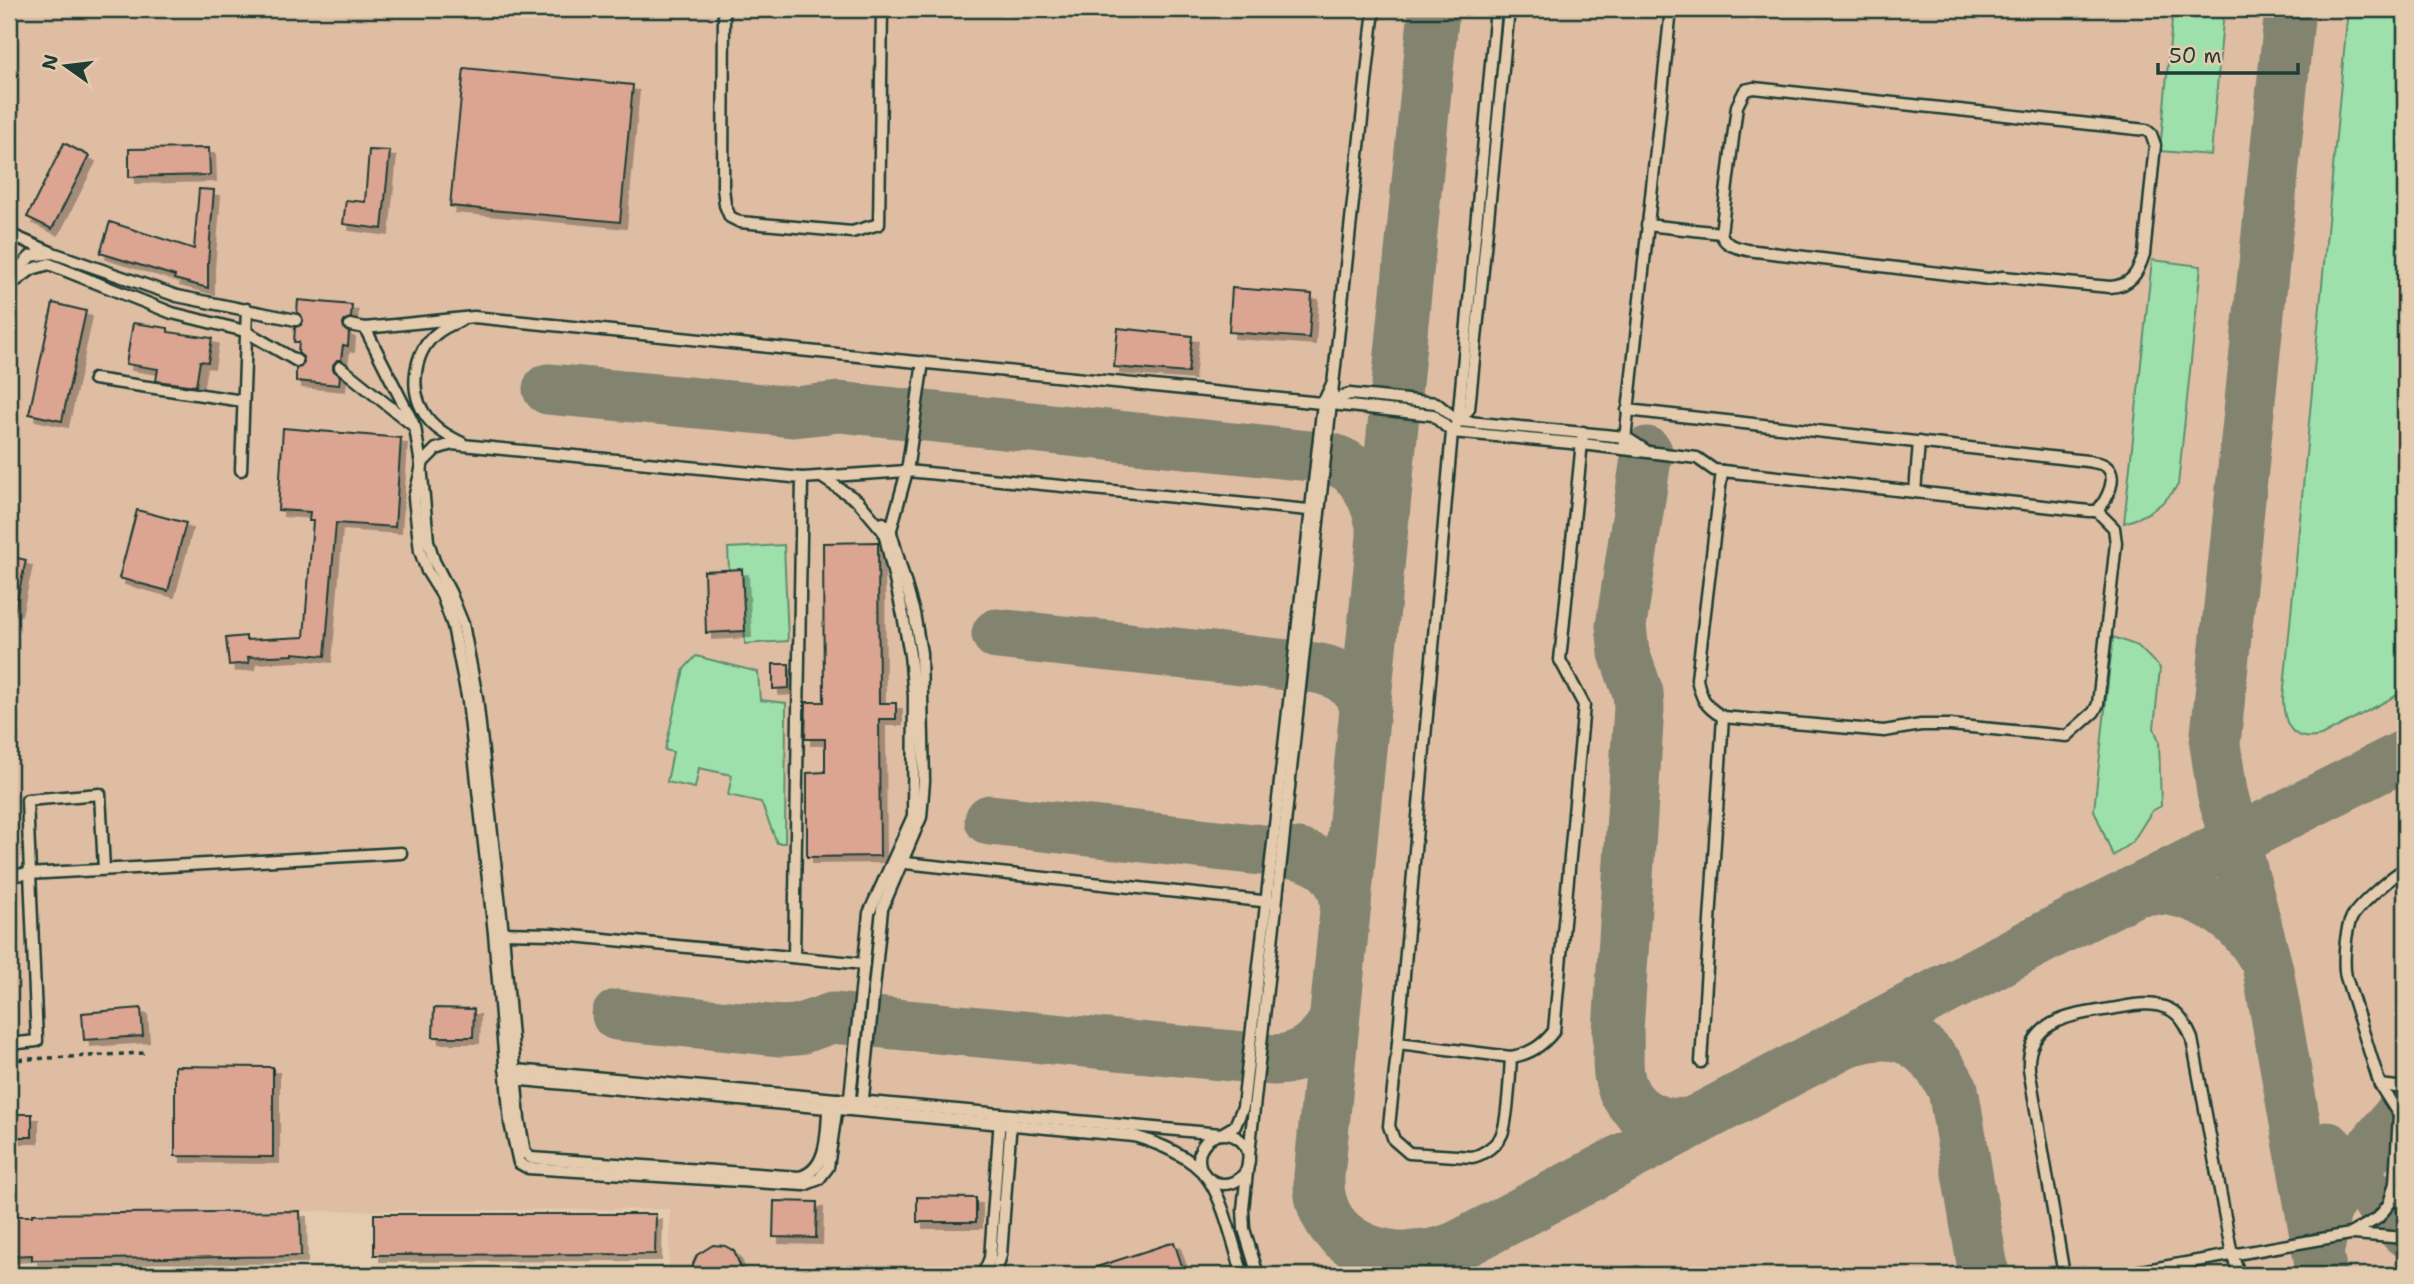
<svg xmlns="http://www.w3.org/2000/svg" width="2414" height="1284" font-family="'Shantell Sans',sans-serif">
<defs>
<filter id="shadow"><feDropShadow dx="6" dy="6" stdDeviation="0" flood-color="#0004"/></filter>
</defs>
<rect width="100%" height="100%" fill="#e5cbad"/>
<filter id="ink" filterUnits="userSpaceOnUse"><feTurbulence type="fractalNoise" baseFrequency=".0143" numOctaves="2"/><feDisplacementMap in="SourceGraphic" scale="14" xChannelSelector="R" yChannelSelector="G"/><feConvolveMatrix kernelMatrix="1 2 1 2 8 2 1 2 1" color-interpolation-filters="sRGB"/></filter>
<g filter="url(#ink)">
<polygon fill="#debda3" points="9,9 2405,9 2405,1275 669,1275 670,1209 300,1211 301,1256 9,1260"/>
<g fill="#9ee0ab" stroke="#5e8e70" stroke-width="2">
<polygon points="2173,9 2224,9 2211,155 2160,151"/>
<path d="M2348,9H2405V691L2321,736C2292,743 2284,725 2283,699Z"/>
<path d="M2152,260L2201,266L2178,485C2164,505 2147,516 2124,523Z"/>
<polygon points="784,545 788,641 745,644 742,569 729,570 728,548"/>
<polygon points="2113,637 2138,646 2160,668 2154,728 2159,741 2161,806 2152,811 2133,841 2113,856 2094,810"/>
<polygon points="696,656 758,672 760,700 786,703 785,843 777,843 761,802 728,795 732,775 699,768 695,788 667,782 673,752 665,750 684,669"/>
</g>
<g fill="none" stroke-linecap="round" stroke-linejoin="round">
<g stroke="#828470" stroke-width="51">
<path d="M1434,9L1319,1176C1315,1251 1399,1270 1456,1247L2058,930L2405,755"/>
<polyline points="2290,9 2215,744 2222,792 2268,970 2322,1275"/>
<path d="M548,389L794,412L839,407L1329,458C1363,467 1375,497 1382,529"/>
<path d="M1647,452L1621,626L1624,653L1638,693L1639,708L1618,1031C1619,1046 1617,1061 1619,1075C1625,1112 1659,1129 1694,1122"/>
<path d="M997,634L1316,668C1339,672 1358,684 1365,707"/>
<path d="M990,820L1298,854C1326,861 1342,875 1346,905"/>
<path d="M2134,891C2185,881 2236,910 2262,955"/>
<path d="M617,1015L781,1031L797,1030L832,1018L1275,1060C1302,1059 1321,1044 1334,1021"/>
<path d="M1853,1040C1904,1024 1930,1046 1953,1089L1984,1275"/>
<polyline points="2328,1147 2405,1231"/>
<polyline points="2320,1245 2325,1214 2336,1188 2370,1150 2399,1115 2405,1104"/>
</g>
</g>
<g fill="#dba592" stroke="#1f3d34" stroke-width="2" filter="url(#shadow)">
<polygon points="464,68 633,85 620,222 450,206"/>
<polygon points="64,143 89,156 52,229 27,217"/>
<polygon points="209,148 210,175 129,177 129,149"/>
<polygon points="369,150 390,151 382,229 343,224 346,200 365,202"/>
<polygon points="199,189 214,190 208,263 208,288 174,279 175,276 100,253 110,222 194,249"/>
<polygon points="1232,288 1312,294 1309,338 1229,332"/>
<polygon points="298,300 352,305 351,318 345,320 343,324 345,330 349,332 348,346 343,345 341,360 337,360 333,365 333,370 340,376 339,385 296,381 296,368 301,367 304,362 303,357 298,353 299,342 294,342 295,327 301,325 303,321 301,315 297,313"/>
<polygon points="53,303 86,311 62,421 29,414"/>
<polygon points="133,323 168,328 168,332 212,338 208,362 200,361 196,386 156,381 158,369 126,364"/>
<polygon points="1118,328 1192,336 1188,373 1114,367"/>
<polygon points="283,428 401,438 395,527 336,523 325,656 293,653 293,655 248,657 249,663 229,665 226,638 246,636 246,640 304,637 313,521 309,521 310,512 278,510"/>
<polygon points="137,510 186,523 168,591 119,578"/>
<polygon points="878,542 879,703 896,703 896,719 879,719 880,856 807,857 807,773 825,772 825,739 805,739 806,702 824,702 823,543"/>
<polygon points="9,556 26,560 15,609 9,608"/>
<polygon points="742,569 745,631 706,633 704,571"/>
<polygon points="773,664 789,664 789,688 773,689"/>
<polygon points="141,1008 143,1036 84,1040 82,1013"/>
<polygon points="434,1008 474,1009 473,1037 433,1037"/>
<polygon points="175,1066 273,1067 273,1157 175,1156"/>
<rect x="9" y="1114" width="23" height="23"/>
<polygon points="917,1197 976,1198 976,1222 917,1222"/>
<polygon points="774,1201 817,1202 816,1238 773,1237"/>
<polygon points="300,1211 301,1256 32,1260 32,1255 9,1256 9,1216 32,1216 32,1214"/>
<polygon points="374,1214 656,1214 655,1254 374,1255"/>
<polygon points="1174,1242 1185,1275 1082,1275 1081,1272"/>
<polygon points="713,1245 725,1246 734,1251 744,1275 693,1275 693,1264 697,1255"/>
</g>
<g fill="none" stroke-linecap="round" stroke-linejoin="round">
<g stroke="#1f3d34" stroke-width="15">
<g id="lane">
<polyline points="724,9 723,187 725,205 730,217 740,222 852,232 879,224 882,9"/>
<path d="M1496,9L1458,421L1452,432L1398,1043L1511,1057C1530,1054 1542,1046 1554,1031L1584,705L1560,660L1583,432"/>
<path d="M1754,88L2146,130L2151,134L2155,145L2144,254C2138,273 2131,286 2110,287L2003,277L1989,279L1747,250C1735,247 1724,245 1721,233L1737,106L1745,90Z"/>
<polyline points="1647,225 1721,233"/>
<polyline points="9,234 53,253 177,296 296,320"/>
<polyline points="9,278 31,256 52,253"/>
<polyline points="9,286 32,269 49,264 172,313 245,331 297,361"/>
<path d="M460,321C452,324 443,328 436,334C414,352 409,389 424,413C433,428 448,436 462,443"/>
<path d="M350,325L365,328L474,317L1331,404L1433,415L1452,432L1582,444L1697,458L1714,470L2089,511H2097C2106,501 2121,475 2104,465C2100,463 2092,462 2087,461L1627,410"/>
<polyline points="365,328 413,423"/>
<path d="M340,367L415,427L421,465L428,541L434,561L450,592L463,624L477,698L503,933L519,1119L525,1153L531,1158L799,1177C831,1170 826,1125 829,1099"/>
<polyline points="94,379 243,401"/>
<polyline points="1327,402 1350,394 1436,403 1458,421 1625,437 1645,450"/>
<polyline points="1458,421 1469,409 1509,9"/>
<polyline points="1624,449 1671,9"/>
<polyline points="241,470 247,309"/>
<path d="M1722,471L1697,679C1701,698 1705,707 1723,717L1884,731L1921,725H1950L2067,736L2094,712L2098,704L2116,543L2114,528L2097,511"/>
<polyline points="823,478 858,501 884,532 903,615 910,655 914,696 913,816 869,913 849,1107"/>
<polyline points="1915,492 1919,442"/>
<polyline points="890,533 907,471 923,362"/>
<polyline points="896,862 1271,902"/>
<polyline points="9,875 401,853"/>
<polyline points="498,933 552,934 864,964"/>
<polyline points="794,957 802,478"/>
<path d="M1398,1043L1389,1126L1394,1140L1409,1153L1472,1157C1483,1155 1498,1144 1502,1134C1508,1121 1510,1074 1511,1057"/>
<polyline points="9,1044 37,1041 27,800 100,794 104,869"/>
<polyline points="1701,1062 1723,717"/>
<polyline points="505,1069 1221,1134 1235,1126 1243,1107 1323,403 1333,382"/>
<path d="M511,1079L1134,1136C1158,1143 1193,1157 1208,1179C1224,1201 1234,1248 1243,1275"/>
<polyline points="2380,1085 2405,1088"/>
<polyline points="838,1099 828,1167 819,1179 804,1185 528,1168 519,1163 510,1123 494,933 468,701 453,626 442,595 427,571 420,551 414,498 423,462 436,449 452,444 802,478 907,471 1319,511"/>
<polyline points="862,1108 882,909 921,817 924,781 921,653 914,613 890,529 883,523"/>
<circle cx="1224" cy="1159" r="25"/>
<polyline points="2396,1186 2405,1215"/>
<polyline points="2354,1234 2405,1238"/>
<polyline points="983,1275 990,1258 1000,1118"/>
<polyline points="995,1275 1001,1255 1011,1120"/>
<polyline points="1258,1275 1244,1229 1243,1209 1374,9"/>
<polyline points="1626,1275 1638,1273 1644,1275"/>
<path d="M2064,1275L2029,1069C2026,1019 2073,1015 2110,1009C2130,1006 2150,1000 2169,1009C2181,1015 2187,1027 2192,1039L2232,1255L2240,1275"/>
<path d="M2118,1275L2350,1234L2378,1218L2389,1204L2395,1183L2399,1115L2380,1085L2346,977C2343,964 2345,930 2352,917C2359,905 2393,875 2405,869"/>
</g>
</g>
<polyline stroke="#1f3d34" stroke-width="3.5" stroke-dasharray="5 5" stroke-linecap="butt" points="9,1060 145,1053"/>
<use href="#lane" stroke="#e5cbad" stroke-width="10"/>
</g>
</g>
<rect width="2414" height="1284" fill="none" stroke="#e5cbad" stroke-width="35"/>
<rect x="18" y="18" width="2379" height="1249" fill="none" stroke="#1f3d34" stroke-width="2.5" filter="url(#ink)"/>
<g transform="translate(66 66) rotate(284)" stroke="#e5cbad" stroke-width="5" paint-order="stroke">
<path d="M0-5L12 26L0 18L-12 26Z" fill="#1f3d34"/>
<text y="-10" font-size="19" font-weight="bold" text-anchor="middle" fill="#1f3d34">N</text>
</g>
<path d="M2158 63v10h140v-10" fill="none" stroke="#1f3d34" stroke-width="3.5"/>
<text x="2169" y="63" font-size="21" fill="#1f3d34" stroke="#e5cbad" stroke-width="5" paint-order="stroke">50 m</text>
</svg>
